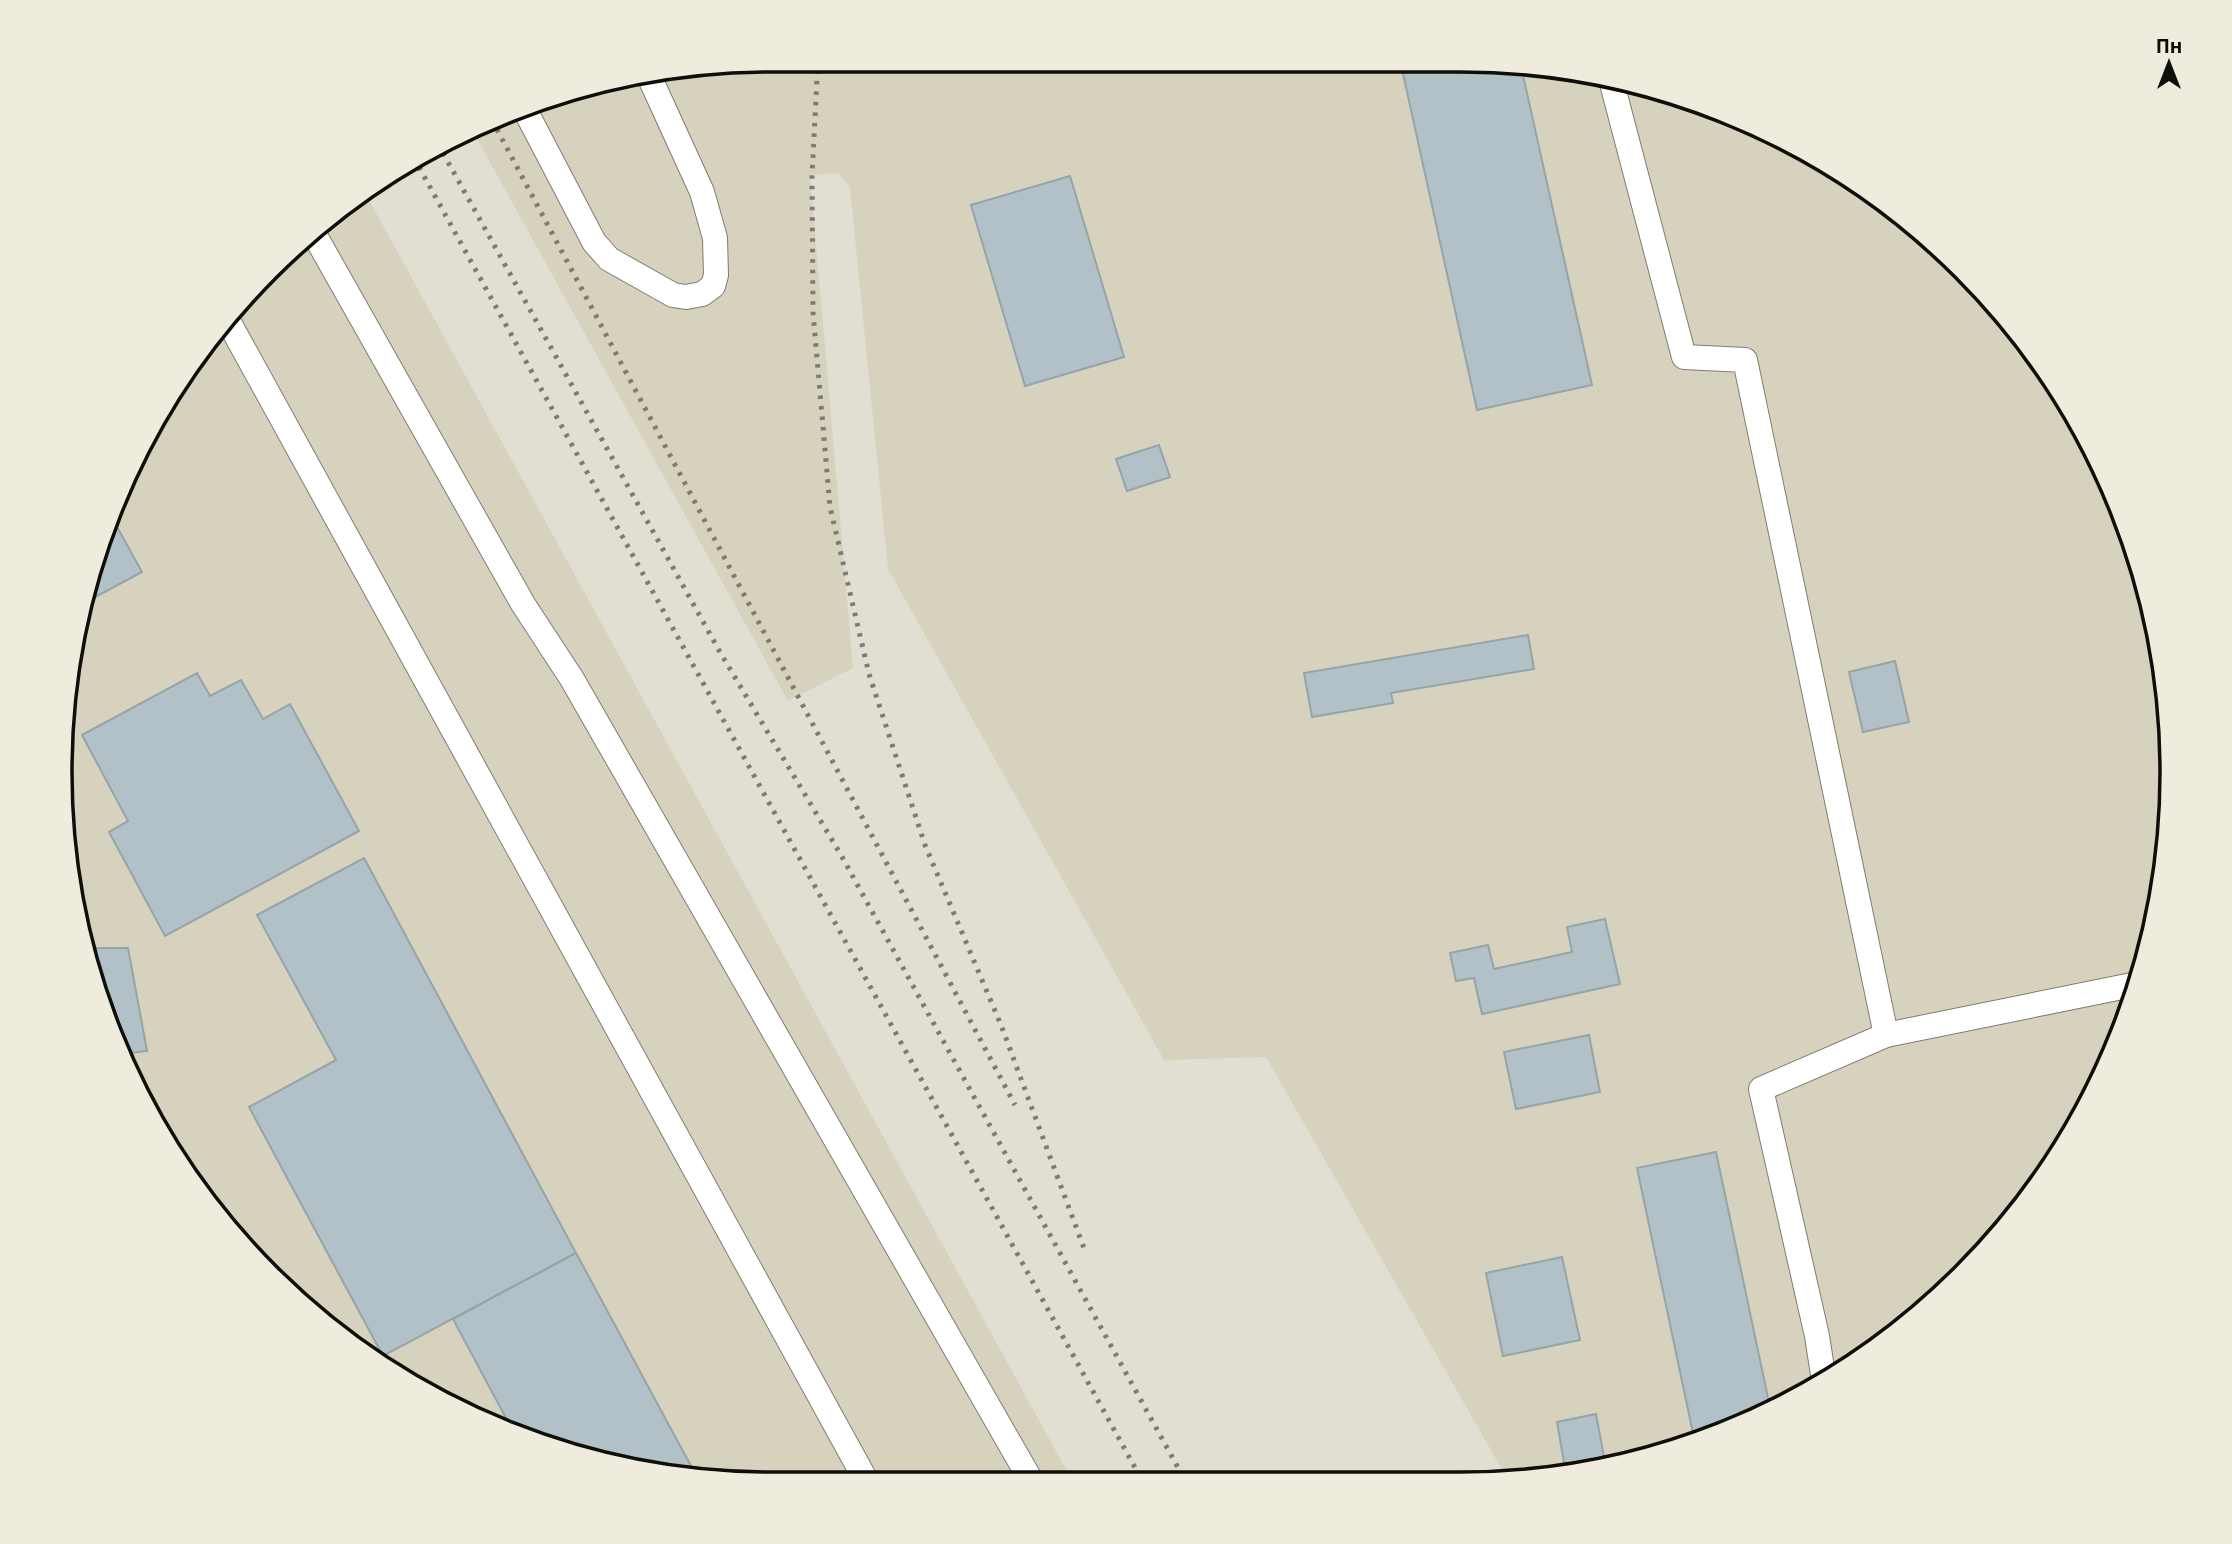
<svg xmlns="http://www.w3.org/2000/svg" width="2232" height="1544" font-family="'Open Sans',sans-serif">
<rect width="100%" height="100%" fill="#e1dfd1"/>
<g fill="#d6d2bd">
<polygon points="772,60 1460,60 1599,73 1689,97 1816,155 1964,268 2053,376 2118,500 2159,633 2172,772 2159,911 2118,1045 2052,1168 1964,1276 1893,1338 1776,1411 1599,1471 1508,1480 1266,1057 1164,1060 888,569 850,187 838,173 810,175 853,668 788,701 471,128 587,84"/>
<polygon points="364,191 1074,1484 772,1484 633,1471 499,1430 376,1364 268,1276 180,1168 133,1087 73,911 60,772 66,679 114,499 155,415 236,303"/>
</g>
<g fill="#b2c1c7" stroke="#95a4a9" stroke-width="2">
<polygon points="1400,60 1460,60 1521,66 1592,385 1477,410"/>
<polygon points="1070,176 1124,357 1025,386 971,205"/>
<polygon points="1159,445 1170,477 1127,491 1116,459"/>
<polygon points="110,514 142,572 86,602"/>
<polygon points="1528,635 1534,669 1391,693 1393,703 1312,717 1304,673"/>
<polygon points="1895,661 1909,722 1863,732 1849,672"/>
<polygon points="197,673 210,696 241,680 263,719 290,704 359,831 165,936 109,832 128,821 82,735"/>
<polygon points="364,858 576,1253 383,1356 249,1107 336,1060 257,915"/>
<polygon points="1605,919 1620,984 1482,1014 1474,978 1456,981 1450,953 1488,945 1494,969 1572,952 1567,927"/>
<polygon points="86,948 128,948 147,1051 122,1054"/>
<polygon points="1589,1035 1600,1092 1516,1109 1504,1052"/>
<polygon points="1716,1152 1771,1412 1694,1438 1637,1168"/>
<polygon points="576,1253 697,1477 633,1471 515,1435 453,1319"/>
<polygon points="1562,1257 1580,1340 1503,1356 1486,1273"/>
<polygon points="1596,1414 1606,1468 1566,1474 1557,1422"/>
</g>
<g fill="none" stroke-linecap="round" stroke-linejoin="round">
<g stroke="#7f7d71" stroke-width="26">
<g id="lane">
<polyline points="1610,76 1684,357 1745,360 1886,1035 1761,1089 1817,1336 1824,1381"/>
<polyline points="524,108 594,242 609,259 673,295 686,297 702,294 713,286 716,275 715,238 702,192 649,76"/>
<polyline points="314,234 523,604 572,679 1033,1484"/>
<polyline points="226,317 868,1484"/>
<polyline points="1886,1035 2137,984"/>
</g>
</g>
<use href="#lane" stroke="#fff" stroke-width="24"/>
<g stroke="#7d7c73" stroke-width="5" stroke-dasharray="3.5 7" stroke-linecap="butt">
<polyline points="818,60 812,176 813,312 830,507 869,674 925,845 1001,1025 1085,1251"/>
<polyline points="492,120 1015,1105"/>
<polyline points="438,144 721,654 841,855 1187,1484"/>
<polyline points="414,158 1144,1484"/>
</g>
</g>
<path d="M0 0H2232V1544H0ZM772 72H1460A700 700 0 0 1 2160 772V772A700 700 0 0 1 1460 1472H772A700 700 0 0 1 72 772V772A700 700 0 0 1 772 72Z" fill="#efecde" fill-rule="evenodd"/>
<path fill="none" stroke="#0f0f0a" stroke-width="3.5" d="M772 72H1460A700 700 0 0 1 2160 772V772A700 700 0 0 1 1460 1472H772A700 700 0 0 1 72 772V772A700 700 0 0 1 772 72Z"/>
<g transform="translate(2169 63)" stroke="#efecde" stroke-width="5" paint-order="stroke">
<path d="M0-5L12 26L0 18L-12 26Z" fill="#0f0f0a"/>
<text y="-10" font-size="19" font-weight="bold" text-anchor="middle" fill="#0f0f0a">Пн</text>
</g>
</svg>
